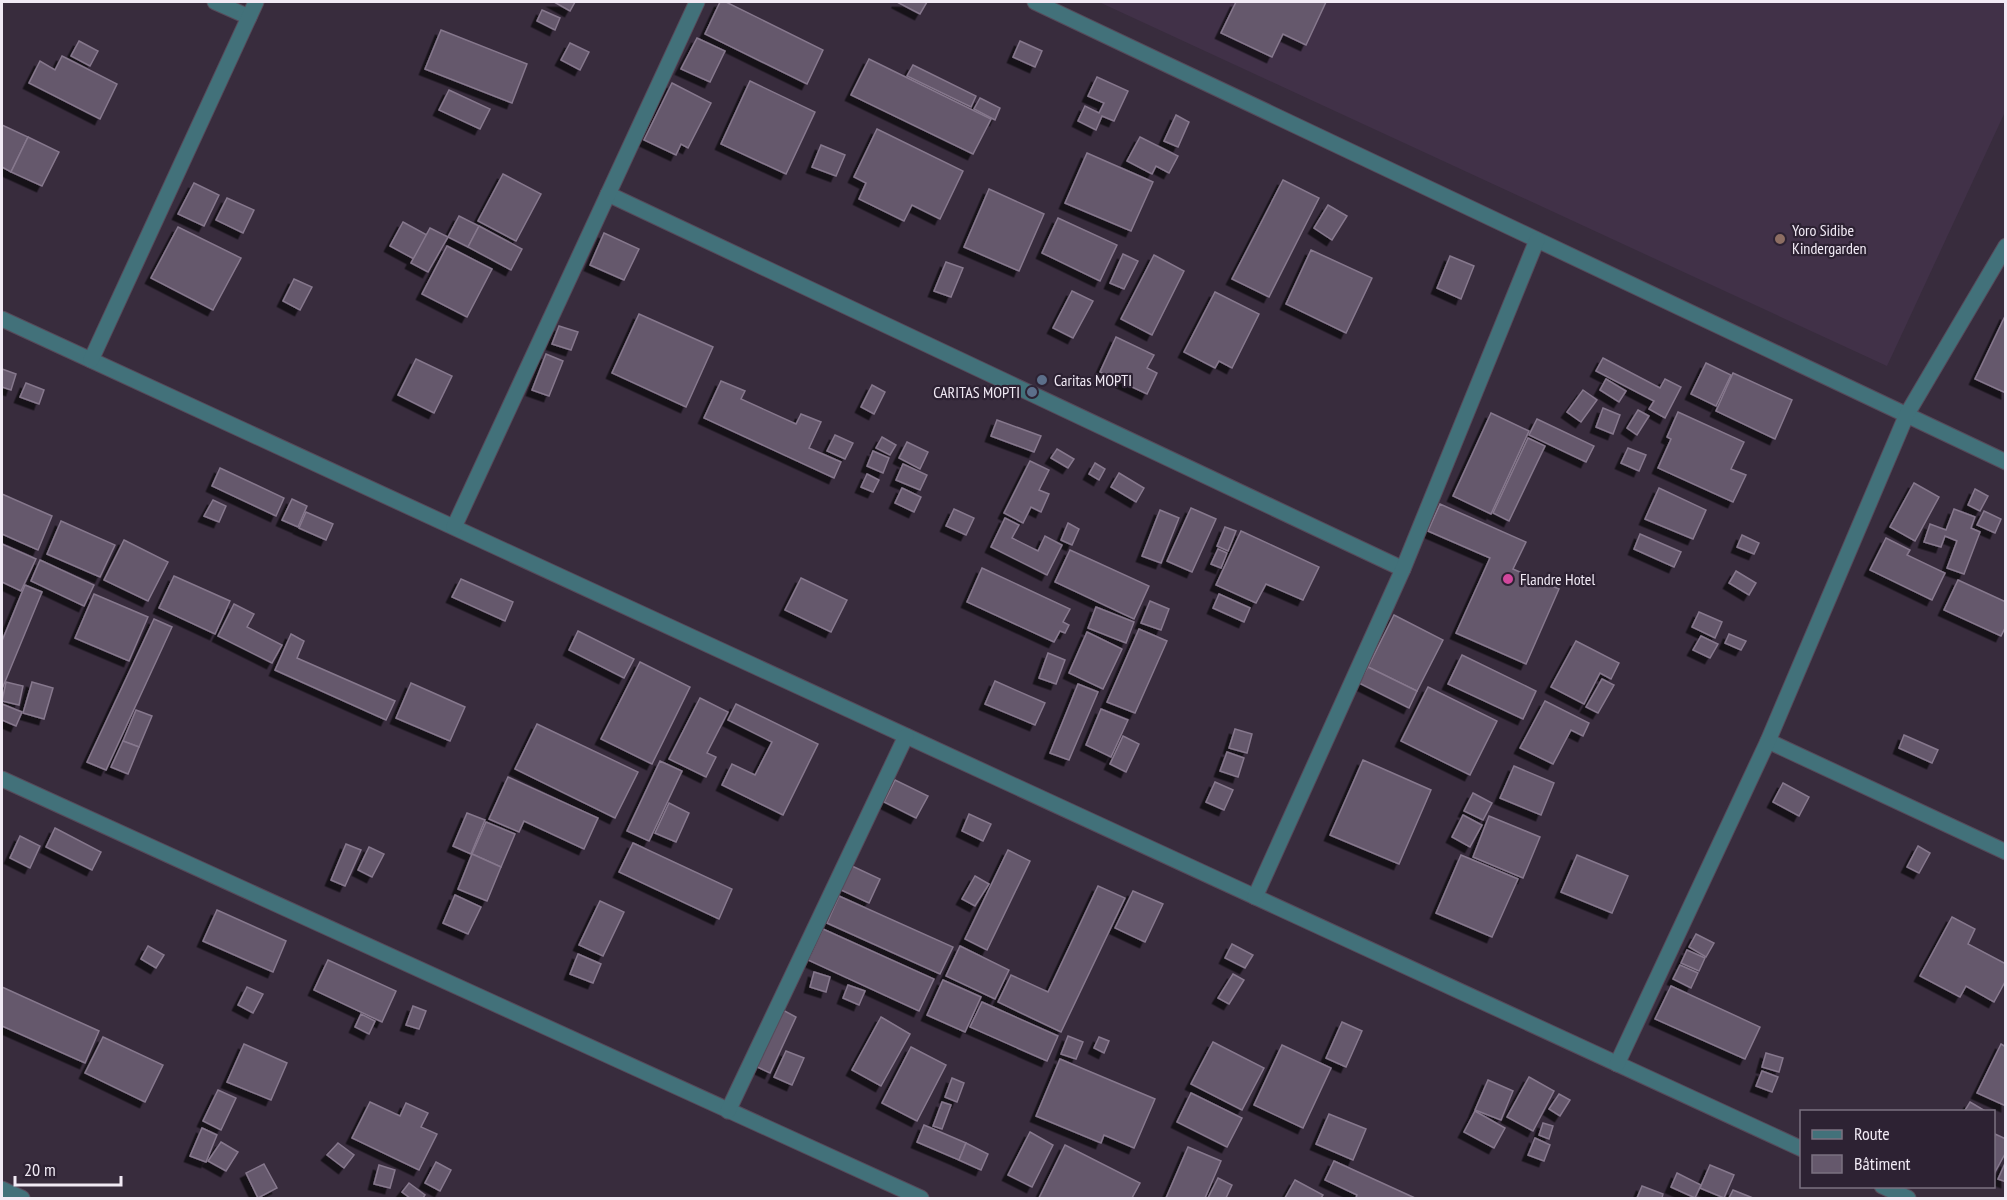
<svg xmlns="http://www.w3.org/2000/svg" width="2007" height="1200" font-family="'PT Sans Narrow',sans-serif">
<defs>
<filter id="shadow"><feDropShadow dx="-5.5" dy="5.5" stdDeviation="0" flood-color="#0009"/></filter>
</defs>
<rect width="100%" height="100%" fill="#382c3d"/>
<polygon fill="#413148" points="1099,2 2005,2 2005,112 1887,366"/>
<g fill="#65586c" stroke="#86788d" stroke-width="1.5" filter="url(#shadow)">
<polygon points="554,2 575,2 570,11"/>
<polygon points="720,2 726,2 823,50 807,84 705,34"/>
<polygon points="897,2 927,2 920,14"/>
<polygon points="1236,2 1326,2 1306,45 1283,34 1272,57 1221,33"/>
<polygon points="542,10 560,18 555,30 537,21"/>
<polygon points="441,30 527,64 512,103 425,69"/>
<polygon points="697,38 725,51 710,82 681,69"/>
<polygon points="79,41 98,51 90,66 71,56"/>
<polygon points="1020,41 1042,51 1035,67 1013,57"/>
<polygon points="570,43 589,52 580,70 561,60"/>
<polygon points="62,56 117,84 100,119 29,83 40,61 55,70"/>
<polygon points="869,59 991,119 973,154 851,95"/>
<polygon points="913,65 976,96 971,107 907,76"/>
<polygon points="1097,77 1128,91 1114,121 1102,116 1096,130 1078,121 1085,106 1099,113 1104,103 1088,96"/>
<polygon points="750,81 815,112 786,174 721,144"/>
<polygon points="672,83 711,103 688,148 681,144 676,155 644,140"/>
<polygon points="449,90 490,109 480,129 439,110"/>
<polygon points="980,98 1000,108 995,120 974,109"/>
<polygon points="1176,115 1189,122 1178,147 1164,141"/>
<polygon points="2,125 28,137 11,172 2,167"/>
<polygon points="877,129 963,171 940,219 912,205 904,221 859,199 866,183 854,177"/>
<polygon points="28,137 59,152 42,186 11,172"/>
<polygon points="1140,137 1178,156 1169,173 1156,166 1152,174 1127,161"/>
<polygon points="821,145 845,155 836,176 812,167"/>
<polygon points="1087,153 1153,182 1131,231 1065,203"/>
<polygon points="503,174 541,194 516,241 478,221"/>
<polygon points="1283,180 1319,198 1269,297 1232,279"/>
<polygon points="194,183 219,195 204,226 178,214"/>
<polygon points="989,189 1044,214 1019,271 964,247"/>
<polygon points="227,198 254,210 243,233 216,220"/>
<polygon points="1328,205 1347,216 1332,240 1314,228"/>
<polygon points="459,216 479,226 468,247 448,237"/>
<polygon points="1058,218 1117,245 1100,281 1042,253"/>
<polygon points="403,222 427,235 414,259 390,246"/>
<polygon points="479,226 522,249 511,270 468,247"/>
<polygon points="178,227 241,258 213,310 151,278"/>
<polygon points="430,228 448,237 428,272 411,263"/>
<polygon points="604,233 639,249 624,280 590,265"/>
<polygon points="447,246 492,269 467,317 422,294"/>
<polygon points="1311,250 1372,278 1346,333 1286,304"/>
<polygon points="1123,254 1138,261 1124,289 1110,283"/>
<polygon points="1154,255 1184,271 1152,335 1121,319"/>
<polygon points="1450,256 1474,266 1461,299 1437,288"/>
<polygon points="946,262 963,268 951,297 934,291"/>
<polygon points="294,279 312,287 300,310 283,301"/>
<polygon points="1072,291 1093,301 1073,338 1053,328"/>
<polygon points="1215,292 1259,314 1232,368 1219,361 1215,368 1184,352"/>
<polygon points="639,314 713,347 686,407 612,373"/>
<polygon points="2006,314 2006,393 1975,379"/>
<polygon points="559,326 578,332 571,350 552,344"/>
<polygon points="1116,337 1154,355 1147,368 1157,373 1147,394 1100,372"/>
<polygon points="546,354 563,361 549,396 532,390"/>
<polygon points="1603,358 1660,388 1665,379 1681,387 1665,418 1649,409 1654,401 1596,371"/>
<polygon points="416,359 452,376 434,413 398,395"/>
<polygon points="1706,363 1731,375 1716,406 1691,394"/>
<polygon points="2,369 16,374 11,390 2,387"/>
<polygon points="1733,373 1792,400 1775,439 1716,411"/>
<polygon points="1606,379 1626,391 1619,402 1600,390"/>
<polygon points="721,381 745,391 741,399 796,424 801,414 821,422 809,448 841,462 834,478 704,418"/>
<polygon points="26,383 44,390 39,404 20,397"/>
<polygon points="872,385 885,392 874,414 861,407"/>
<polygon points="1583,390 1597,400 1581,422 1567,412"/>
<polygon points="1603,408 1620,415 1613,434 1596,427"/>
<polygon points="1638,410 1649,416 1637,435 1627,428"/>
<polygon points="1678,412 1744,442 1731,469 1746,475 1733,502 1658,468 1671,439 1667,437"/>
<polygon points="1491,413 1529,431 1491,514 1453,496"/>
<polygon points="1537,419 1594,446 1586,462 1529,435"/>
<polygon points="997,420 1041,436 1034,452 991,436"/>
<polygon points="835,435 853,443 845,459 827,451"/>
<polygon points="882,437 896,445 890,455 876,448"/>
<polygon points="1528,438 1545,446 1509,521 1493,513"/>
<polygon points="907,442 928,452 920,469 899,458"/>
<polygon points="1628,448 1646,455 1639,471 1621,463"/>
<polygon points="1057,449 1074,459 1068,468 1051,458"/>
<polygon points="873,451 889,458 883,473 867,466"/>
<polygon points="1030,461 1049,470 1039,490 1049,494 1041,512 1031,507 1023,523 1004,513"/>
<polygon points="1095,463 1105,469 1099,480 1089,474"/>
<polygon points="903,464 927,475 920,490 896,480"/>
<polygon points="220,468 284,498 276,516 212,486"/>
<polygon points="1119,473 1144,488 1136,502 1111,487"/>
<polygon points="867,474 879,480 873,492 861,487"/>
<polygon points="1914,483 1939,497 1915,541 1890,527"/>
<polygon points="902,488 921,497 914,512 895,503"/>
<polygon points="1659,488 1706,510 1693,539 1645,519"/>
<polygon points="1975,489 1988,496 1980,511 1968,505"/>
<polygon points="2,494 52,516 38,550 2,534"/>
<polygon points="292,499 307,506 298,527 282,520"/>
<polygon points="213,500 226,506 219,522 204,516"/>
<polygon points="1440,504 1526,542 1513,569 1559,589 1526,664 1456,633 1490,558 1428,531"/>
<polygon points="1191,508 1216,519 1192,572 1167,561"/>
<polygon points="954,509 974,518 966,535 946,526"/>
<polygon points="1954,509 1975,517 1971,528 1980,532 1964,574 1947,568 1957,541 1945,536 1941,547 1924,542 1930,524 1946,530"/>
<polygon points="1160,510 1179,518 1161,563 1142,556"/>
<polygon points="1984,511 2001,519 1995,533 1977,525"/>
<polygon points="306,512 333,524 326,540 299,528"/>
<polygon points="1005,518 1019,525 1012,538 1038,551 1045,536 1062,545 1047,575 991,547"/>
<polygon points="61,521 115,545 100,577 47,554"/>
<polygon points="1068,523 1079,529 1072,545 1061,540"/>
<polygon points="1225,527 1236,531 1228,551 1217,546"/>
<polygon points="1241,531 1319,567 1303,600 1266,584 1256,603 1216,585"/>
<polygon points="1640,534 1681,552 1674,567 1634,549"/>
<polygon points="1742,535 1759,543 1754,554 1737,547"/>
<polygon points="1886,538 1910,550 1907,555 1945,573 1932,600 1870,570"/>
<polygon points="124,540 168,562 148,601 104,580"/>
<polygon points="2,544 36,559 21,591 2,582"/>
<polygon points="1218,549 1227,553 1221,568 1211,564"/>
<polygon points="1070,550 1149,586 1134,619 1055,582"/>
<polygon points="40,560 94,585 84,606 31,581"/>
<polygon points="982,568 1070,609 1063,622 1069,625 1065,633 1060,631 1054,642 967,602"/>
<polygon points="1736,571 1756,583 1749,595 1729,583"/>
<polygon points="174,576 230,601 215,634 159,608"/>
<polygon points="801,578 847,600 831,632 785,610"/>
<polygon points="461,579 513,602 505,621 452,597"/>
<polygon points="1958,580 2006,602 2006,626 2001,636 1944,610"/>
<polygon points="25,585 42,592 2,689 2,641"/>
<polygon points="94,594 148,617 129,661 75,638"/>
<polygon points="1219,594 1250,608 1244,622 1213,608"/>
<polygon points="1150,601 1169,609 1161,630 1141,623"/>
<polygon points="234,604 254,614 247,627 282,645 272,663 218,636"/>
<polygon points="1096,607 1134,622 1126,643 1088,628"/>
<polygon points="1699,612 1722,622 1715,638 1692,627"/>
<polygon points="1394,615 1443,640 1417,691 1368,667"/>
<polygon points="154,619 172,627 106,770 87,762"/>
<polygon points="1139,629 1167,641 1135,713 1107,702"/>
<polygon points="578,631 634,659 624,678 569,650"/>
<polygon points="1087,632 1122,649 1103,689 1069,673"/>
<polygon points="291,634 304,641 297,658 395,701 386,720 275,670"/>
<polygon points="1729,634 1746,641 1741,650 1725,643"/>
<polygon points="1701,636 1718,644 1710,658 1693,650"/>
<polygon points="1576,641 1619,663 1611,679 1600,673 1584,704 1551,687"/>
<polygon points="1048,653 1065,660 1056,684 1039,678"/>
<polygon points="1462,655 1536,691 1523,719 1448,684"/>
<polygon points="640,662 690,687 652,764 601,739"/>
<polygon points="1368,667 1417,691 1409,708 1359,683"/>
<polygon points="1602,679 1614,685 1598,713 1586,707"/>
<polygon points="995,681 1045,703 1035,725 985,704"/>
<polygon points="6,682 23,686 19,705 2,701"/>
<polygon points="32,682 53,688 44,719 23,713"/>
<polygon points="411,683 465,707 450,741 396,718"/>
<polygon points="1078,684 1098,692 1069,760 1050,753"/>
<polygon points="1428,687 1497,721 1470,775 1401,741"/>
<polygon points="700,698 728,712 707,753 716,757 706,777 669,759"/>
<polygon points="1545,701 1589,723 1583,736 1571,730 1553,764 1520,748"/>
<polygon points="2,704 22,712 16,726 2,720"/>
<polygon points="736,704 818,744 783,815 722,785 732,764 755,775 772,742 728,720"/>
<polygon points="1101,709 1128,720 1111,757 1086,745"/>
<polygon points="136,710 152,716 139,747 123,741"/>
<polygon points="537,724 638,772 615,818 515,769"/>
<polygon points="1235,729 1252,734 1247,753 1229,748"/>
<polygon points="1904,735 1938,750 1932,763 1899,748"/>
<polygon points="1123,736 1139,744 1126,772 1110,764"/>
<polygon points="123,741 139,747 128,774 111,767"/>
<polygon points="1227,752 1244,758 1238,777 1220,771"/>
<polygon points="1363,760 1431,790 1399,864 1330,835"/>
<polygon points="660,761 682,771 649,841 627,831"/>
<polygon points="1514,766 1554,783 1541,815 1500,798"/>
<polygon points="508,777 598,818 584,849 524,821 519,832 489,819"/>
<polygon points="895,780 928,796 916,818 884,802"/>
<polygon points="1215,782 1233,790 1224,810 1206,802"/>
<polygon points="1783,783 1809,797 1799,816 1773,802"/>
<polygon points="1473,793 1492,803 1483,820 1464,811"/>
<polygon points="669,803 689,813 676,842 655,833"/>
<polygon points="467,813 485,820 471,854 453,846"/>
<polygon points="969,814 991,824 983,841 962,831"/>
<polygon points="1463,815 1482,825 1470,847 1452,837"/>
<polygon points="1489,816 1540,837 1523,878 1473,857"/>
<polygon points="486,822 515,834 501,867 472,854"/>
<polygon points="55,828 101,852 92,870 46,847"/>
<polygon points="20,836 40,846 30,868 10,858"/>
<polygon points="633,843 732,889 719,919 619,872"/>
<polygon points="346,844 361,850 345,886 331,880"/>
<polygon points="1918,846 1930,853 1919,873 1907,867"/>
<polygon points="369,847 384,854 372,877 358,870"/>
<polygon points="1008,850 1030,861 987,950 965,939"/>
<polygon points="472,854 501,867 487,901 458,889"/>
<polygon points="1461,855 1518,879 1492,937 1436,913"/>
<polygon points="1577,855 1628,876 1612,913 1561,892"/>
<polygon points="852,866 880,879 869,903 841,890"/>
<polygon points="975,876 989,884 975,906 962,899"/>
<polygon points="1098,886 1125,898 1061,1032 998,1002 1011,975 1048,992"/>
<polygon points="1133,891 1163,904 1145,942 1115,928"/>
<polygon points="455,895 481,907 468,934 443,923"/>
<polygon points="839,896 953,947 940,974 827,923"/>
<polygon points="600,901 624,912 603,956 579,945"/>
<polygon points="217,910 286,941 273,972 203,941"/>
<polygon points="1952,917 1975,929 1968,944 2006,964 2006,980 1994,1002 1966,986 1960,997 1920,976"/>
<polygon points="823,929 934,979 919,1011 808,960"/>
<polygon points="1696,934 1714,943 1706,957 1689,947"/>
<polygon points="1232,944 1253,955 1245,968 1225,958"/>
<polygon points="148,946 164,955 156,968 141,959"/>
<polygon points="960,946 1009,970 995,999 946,976"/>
<polygon points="1687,950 1705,958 1699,971 1681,963"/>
<polygon points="578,954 601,964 593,983 570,974"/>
<polygon points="328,960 396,991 382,1022 314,990"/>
<polygon points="1680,965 1698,973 1691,988 1673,979"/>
<polygon points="814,972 830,977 826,992 810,987"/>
<polygon points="1233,974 1244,980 1229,1004 1218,998"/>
<polygon points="943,980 981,997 965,1032 927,1015"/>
<polygon points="848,985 865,991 859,1005 843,998"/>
<polygon points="1671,986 1760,1027 1745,1059 1655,1019"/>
<polygon points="2,987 99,1031 85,1063 2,1026"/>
<polygon points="247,987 263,994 253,1013 238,1005"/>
<polygon points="982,1002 1058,1036 1047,1061 970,1027"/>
<polygon points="413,1006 426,1011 419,1029 406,1025"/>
<polygon points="779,1008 796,1017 770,1073 753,1065"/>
<polygon points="361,1014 375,1021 369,1034 355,1027"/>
<polygon points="881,1017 910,1034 881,1086 852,1070"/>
<polygon points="1342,1022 1362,1031 1346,1067 1326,1058"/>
<polygon points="1068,1036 1083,1042 1076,1059 1061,1054"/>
<polygon points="103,1037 163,1065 145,1102 85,1073"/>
<polygon points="1099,1037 1109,1041 1104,1053 1094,1048"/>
<polygon points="1213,1042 1264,1068 1242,1110 1191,1084"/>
<polygon points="244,1044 287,1063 271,1100 227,1082"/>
<polygon points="2001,1044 2006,1047 2006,1106 1977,1093"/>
<polygon points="1282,1045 1331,1068 1303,1128 1254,1105"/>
<polygon points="911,1047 946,1065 917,1121 882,1103"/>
<polygon points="786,1051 804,1058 792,1085 774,1077"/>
<polygon points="1766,1053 1783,1058 1779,1072 1762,1067"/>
<polygon points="1060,1059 1155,1099 1134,1148 1104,1135 1101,1143 1036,1116"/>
<polygon points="1762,1071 1778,1077 1772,1092 1756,1086"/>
<polygon points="1529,1077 1554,1091 1533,1131 1507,1117"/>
<polygon points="952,1078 964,1083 957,1102 945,1097"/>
<polygon points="1488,1080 1513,1091 1501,1120 1475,1110"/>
<polygon points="218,1090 236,1098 221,1130 203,1121"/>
<polygon points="1191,1093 1242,1118 1227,1147 1177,1122"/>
<polygon points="1559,1094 1570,1100 1560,1116 1549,1109"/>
<polygon points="370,1102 400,1116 406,1103 428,1113 421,1127 437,1134 419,1170 352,1138"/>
<polygon points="942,1102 951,1105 942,1129 933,1126"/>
<polygon points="1970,1102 1987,1112 1964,1112"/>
<polygon points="1475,1111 1505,1128 1494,1148 1464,1132"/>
<polygon points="1329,1114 1366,1129 1353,1160 1316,1144"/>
<polygon points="1543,1123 1553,1126 1549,1139 1539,1135"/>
<polygon points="924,1125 966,1143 959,1160 917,1142"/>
<polygon points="202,1128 217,1135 206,1162 190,1156"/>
<polygon points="1030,1132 1053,1145 1032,1187 1008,1175"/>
<polygon points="1995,1134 2006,1139 2006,1152 1994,1174 1994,1138"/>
<polygon points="1535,1138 1550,1145 1544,1161 1528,1155"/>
<polygon points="221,1142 238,1152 226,1171 208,1161"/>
<polygon points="338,1143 354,1155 344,1168 327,1155"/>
<polygon points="966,1143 988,1154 981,1170 959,1160"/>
<polygon points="1065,1145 1140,1183 1132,1198 1039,1198"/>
<polygon points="1188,1147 1221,1161 1205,1198 1166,1198"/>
<polygon points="1334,1161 1415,1198 1356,1198 1357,1195 1325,1180"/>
<polygon points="2006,1161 2006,1182 1998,1179"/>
<polygon points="436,1162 451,1170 440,1191 425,1183"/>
<polygon points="264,1164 277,1188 258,1198 246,1173"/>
<polygon points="379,1165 395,1170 390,1188 374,1184"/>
<polygon points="1710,1165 1734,1175 1724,1198 1700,1188"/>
<polygon points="1677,1173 1701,1185 1695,1198 1671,1187"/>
<polygon points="1218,1178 1232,1185 1226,1198 1208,1198"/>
<polygon points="1295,1180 1323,1195 1321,1198 1285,1198"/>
<polygon points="409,1183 425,1195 423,1198 410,1198 402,1192"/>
<polygon points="1642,1186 1663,1194 1662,1198 1637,1198"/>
<polygon points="1733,1190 1753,1198 1729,1198"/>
</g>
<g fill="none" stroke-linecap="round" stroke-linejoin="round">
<g stroke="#564a5a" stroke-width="17">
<g id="street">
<polyline points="215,2 249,17"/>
<polyline points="1035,2 2006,462"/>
<polyline points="608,194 1403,569"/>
<polyline points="2,319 1802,1149"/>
<polyline points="91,360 256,2"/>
<polyline points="454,527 697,2"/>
<polyline points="1768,741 2006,852"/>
<polyline points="2,779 921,1198"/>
<polyline points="1255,897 1403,569 1537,240"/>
<polyline points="1617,1064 1768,741 1907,414 2006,246"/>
<polyline points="728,1111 906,736"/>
<polyline points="1882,1186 1908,1198"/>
<polyline points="2,1189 22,1198"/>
</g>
</g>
<use href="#street" stroke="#42717a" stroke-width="15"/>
</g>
<circle fill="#8d6e63" stroke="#2d2233" stroke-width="2" cx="1780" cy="239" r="6"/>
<g fill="#5c6f8a" stroke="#2d2233" stroke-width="2">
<circle cx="1042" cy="380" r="6"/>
<circle cx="1032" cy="392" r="6"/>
</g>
<circle fill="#d1479c" stroke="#2d2233" stroke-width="2" cx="1508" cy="579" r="6"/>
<g text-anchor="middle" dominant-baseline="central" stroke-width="4.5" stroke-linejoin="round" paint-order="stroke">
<g font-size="16" fill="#f1eaf5" stroke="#2d2233" text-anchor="start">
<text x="1792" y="230">Yoro Sidibe<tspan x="1792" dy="18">Kindergarden</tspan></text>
<text x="1054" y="380">Caritas MOPTI</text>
<text x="1020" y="392" text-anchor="end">CARITAS MOPTI</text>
<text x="1520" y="579">Flandre Hotel</text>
</g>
</g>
<rect width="2007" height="1200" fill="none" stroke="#f1eaf5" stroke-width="6"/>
<rect x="1800" y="1110" width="195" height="78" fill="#2d2233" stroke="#7b7281" stroke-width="1.5"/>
<rect x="1812" y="1130" width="30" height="9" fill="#42717a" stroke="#7b7281" stroke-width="1.5"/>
<text x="1854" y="1140" font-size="18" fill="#f1eaf5">Route</text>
<rect x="1812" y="1155" width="30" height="18" fill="#65586c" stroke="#7b7281" stroke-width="1.5"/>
<text x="1854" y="1170" font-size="18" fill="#f1eaf5">Bâtiment</text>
<path d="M15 1176v9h106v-9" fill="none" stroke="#f1eaf5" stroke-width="3"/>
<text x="24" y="1176" font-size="18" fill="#f1eaf5" stroke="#2d2233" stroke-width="4.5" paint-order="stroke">20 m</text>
</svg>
